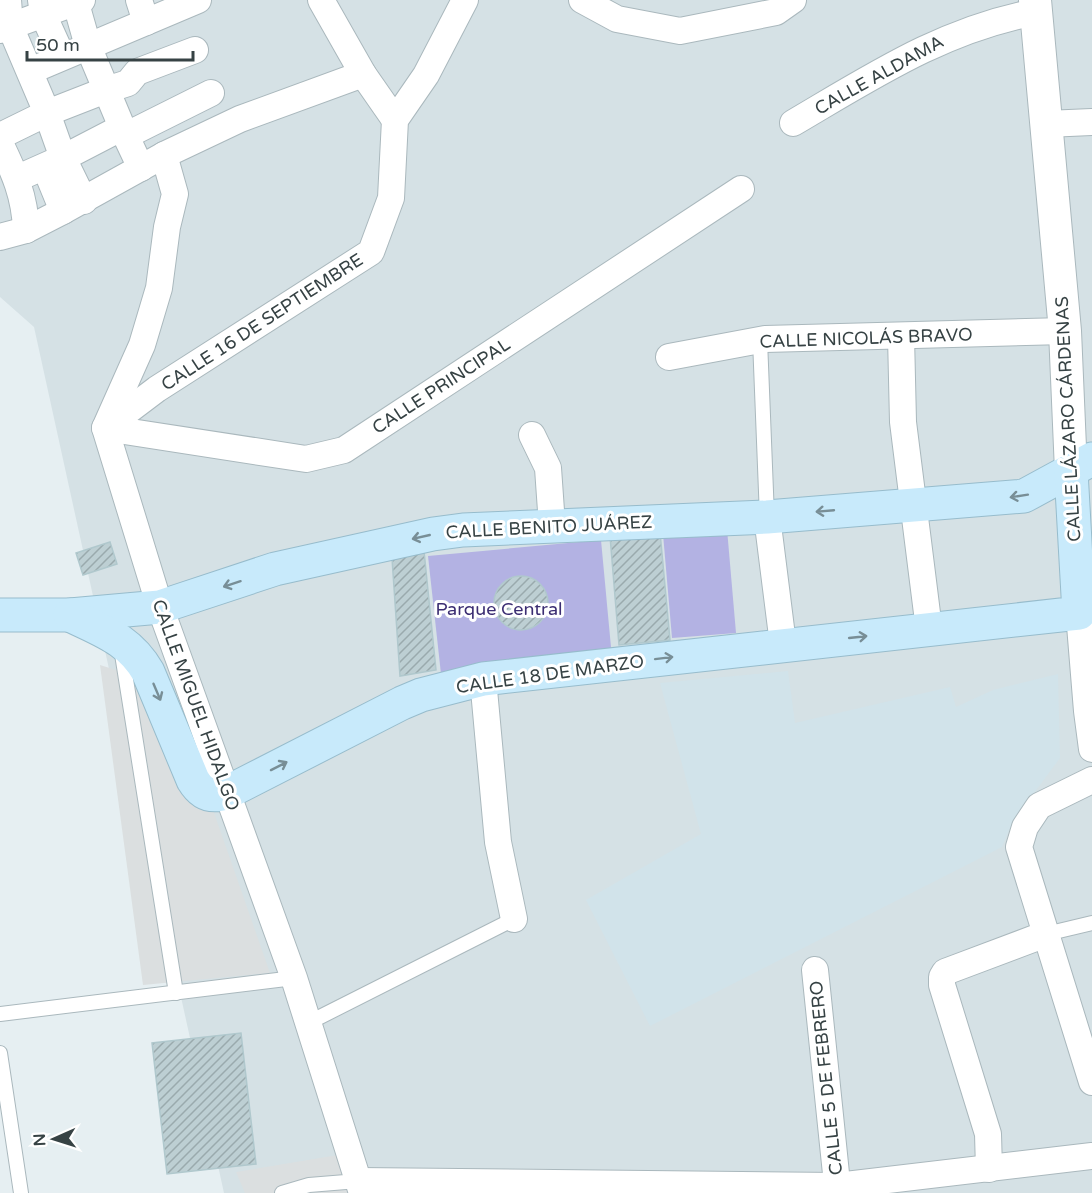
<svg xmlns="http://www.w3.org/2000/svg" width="1092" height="1193" font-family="'Varela Round',sans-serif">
<defs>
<pattern id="building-hatch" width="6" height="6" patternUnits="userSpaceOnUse" patternTransform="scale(1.5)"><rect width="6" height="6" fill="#bdcfd3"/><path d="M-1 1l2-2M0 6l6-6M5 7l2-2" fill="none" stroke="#9aaaad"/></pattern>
</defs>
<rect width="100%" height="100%" fill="#e6eff2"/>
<polygon fill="#d5e1e5" points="0,0 1092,0 1092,1193 224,1193 34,327 0,297"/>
<polygon fill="#d1e3ea" points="788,671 795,723 950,687 956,707 993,690 1058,674 1060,758 1013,821 1002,847 650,1026 586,900 701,834 660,683"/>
<g fill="#b3b2e3">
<polygon points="727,529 736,633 672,638 663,534"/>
<polygon points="601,540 612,658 441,674 428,556"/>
</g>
<g fill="#dbdfe0">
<polygon points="100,665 164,685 213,810 270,973 143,985"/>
<polygon points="338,1155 350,1193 245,1193 236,1172"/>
</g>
<g fill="url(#building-hatch)" stroke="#b0c8cd" stroke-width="1.5">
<polygon points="660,532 670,640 619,645 610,536"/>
<polygon points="110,542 117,564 83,575 76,553"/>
<polygon points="424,551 436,670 400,676 392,558"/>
<circle cx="521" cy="603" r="27"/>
<polygon points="241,1033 256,1164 167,1174 152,1043"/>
</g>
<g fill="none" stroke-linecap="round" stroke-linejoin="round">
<g stroke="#aab8bd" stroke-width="16">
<g id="service">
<polyline points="760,340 767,517"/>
<polyline points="121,648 176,993"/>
<polyline points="1046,934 1092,923"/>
<polyline points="0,1014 294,978"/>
<polyline points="308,1023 514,919"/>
<polyline points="0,1053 21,1193"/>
<polyline points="282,1193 309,1185 358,1181"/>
</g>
</g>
<g stroke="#aab8bd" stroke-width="28">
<g id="minor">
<polyline points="8,0 10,26 47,113 63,158 84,201"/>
<polyline points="41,0 43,14 62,56"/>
<polyline points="75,0 88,46 124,132 141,168"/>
<polyline points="139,0 146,22"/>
<polyline points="321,0 363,74 395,120"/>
<polyline points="582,0 617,19 680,31 776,12 793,0"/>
<polyline points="0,30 82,0"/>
<polyline points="30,71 198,0"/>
<path d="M793,123C873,76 944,29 1036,12"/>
<polyline points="1046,124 1092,122"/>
<polyline points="0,136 47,113 106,90 128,83 137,72 195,50"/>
<path d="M0,143C14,172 25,196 26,230"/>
<polyline points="164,155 175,194 167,227 159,288 142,345 105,428 160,607 294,978 362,1193"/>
<polyline points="45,167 63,211"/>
<polyline points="18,178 63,158 117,130 131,133 211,93"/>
<polyline points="0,237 26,230 63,211 164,155 240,119 363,74"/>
<polyline points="901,336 903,422 929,629"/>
<polyline points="669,357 765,339 1065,331"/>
<polyline points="108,426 157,389 371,252 391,198 395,120 426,75 465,0"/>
<polyline points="105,428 306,459 344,450 741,189"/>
<polyline points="532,435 548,468 552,525"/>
<polyline points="767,517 783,644"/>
<polyline points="1079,613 1087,711 1092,749"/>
<polyline points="483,679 498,842 514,919"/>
<polyline points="1092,780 1039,806 1025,827 1019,847 1092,1082"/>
<polyline points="815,970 838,1193"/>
<polyline points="989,1169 988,1134 942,985 942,977 945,972 1046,934"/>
<polyline points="358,1181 837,1186 1092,1156"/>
</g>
</g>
<g stroke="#aab8bd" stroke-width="34">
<polyline id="tertiary" points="1035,0 1065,331 1071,471"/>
</g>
<g stroke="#97bccc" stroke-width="35">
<g id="secondary">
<polyline points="0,615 70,615 160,607 275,569 433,534 463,530 767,517 1024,496 1092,459"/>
<path d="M70,615C102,631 129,639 148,672L193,780C202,795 212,798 228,792L402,703L421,695L483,679L1079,613L1071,471"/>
</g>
</g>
<use href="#service" stroke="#fff" stroke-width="14"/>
<use href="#minor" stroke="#fff" stroke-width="26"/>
<use href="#tertiary" stroke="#fff" stroke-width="32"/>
<use href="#secondary" stroke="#c8eafb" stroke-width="33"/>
</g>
<defs><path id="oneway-shaft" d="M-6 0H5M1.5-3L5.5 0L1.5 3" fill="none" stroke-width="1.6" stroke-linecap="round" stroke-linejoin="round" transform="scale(1.5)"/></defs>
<g stroke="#788e96">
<use href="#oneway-shaft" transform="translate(1019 496) rotate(171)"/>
<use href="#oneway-shaft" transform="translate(825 511) rotate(175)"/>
<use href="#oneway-shaft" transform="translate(421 537) rotate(167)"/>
<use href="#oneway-shaft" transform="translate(232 584) rotate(162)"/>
<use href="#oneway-shaft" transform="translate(858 637) rotate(-6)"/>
<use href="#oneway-shaft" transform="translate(664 658) rotate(-7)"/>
<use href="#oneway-shaft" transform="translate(157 692) rotate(67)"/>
<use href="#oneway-shaft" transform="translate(279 766) rotate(-27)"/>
</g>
<g text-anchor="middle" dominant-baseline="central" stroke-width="6" stroke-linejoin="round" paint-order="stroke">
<g font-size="18" fill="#364244" stroke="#fff">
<text transform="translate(879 75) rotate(-29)">CALLE ALDAMA</text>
<text transform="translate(262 322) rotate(-33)">CALLE 16 DE SEPTIEMBRE</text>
<text transform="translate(866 338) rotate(-2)">CALLE NICOLÁS BRAVO</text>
<text transform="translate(441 386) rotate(-33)">CALLE PRINCIPAL</text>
<text transform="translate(1068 419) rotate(-93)">CALLE LÁZARO CÁRDENAS</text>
<text transform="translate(549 527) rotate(-3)">CALLE BENITO JUÁREZ</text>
<text transform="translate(550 674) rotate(-8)">CALLE 18 DE MARZO</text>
<text transform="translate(196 705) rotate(70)">CALLE MIGUEL HIDALGO</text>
<text transform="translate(826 1078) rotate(-96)">CALLE 5 DE FEBRERO</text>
</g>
<g font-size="18" fill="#3b2d72" stroke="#fff">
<text x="499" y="609">Parque Central</text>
</g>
</g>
<g transform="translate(54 1139) rotate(267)" stroke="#ffffff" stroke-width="4.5" paint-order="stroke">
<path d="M0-4.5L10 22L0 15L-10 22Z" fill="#364244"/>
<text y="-9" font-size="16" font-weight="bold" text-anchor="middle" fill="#364244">N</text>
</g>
<path d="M27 51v9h166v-9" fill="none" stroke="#364244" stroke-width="3"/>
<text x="36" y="51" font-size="18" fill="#364244" stroke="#ffffff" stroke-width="4.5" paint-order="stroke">50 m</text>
</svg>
